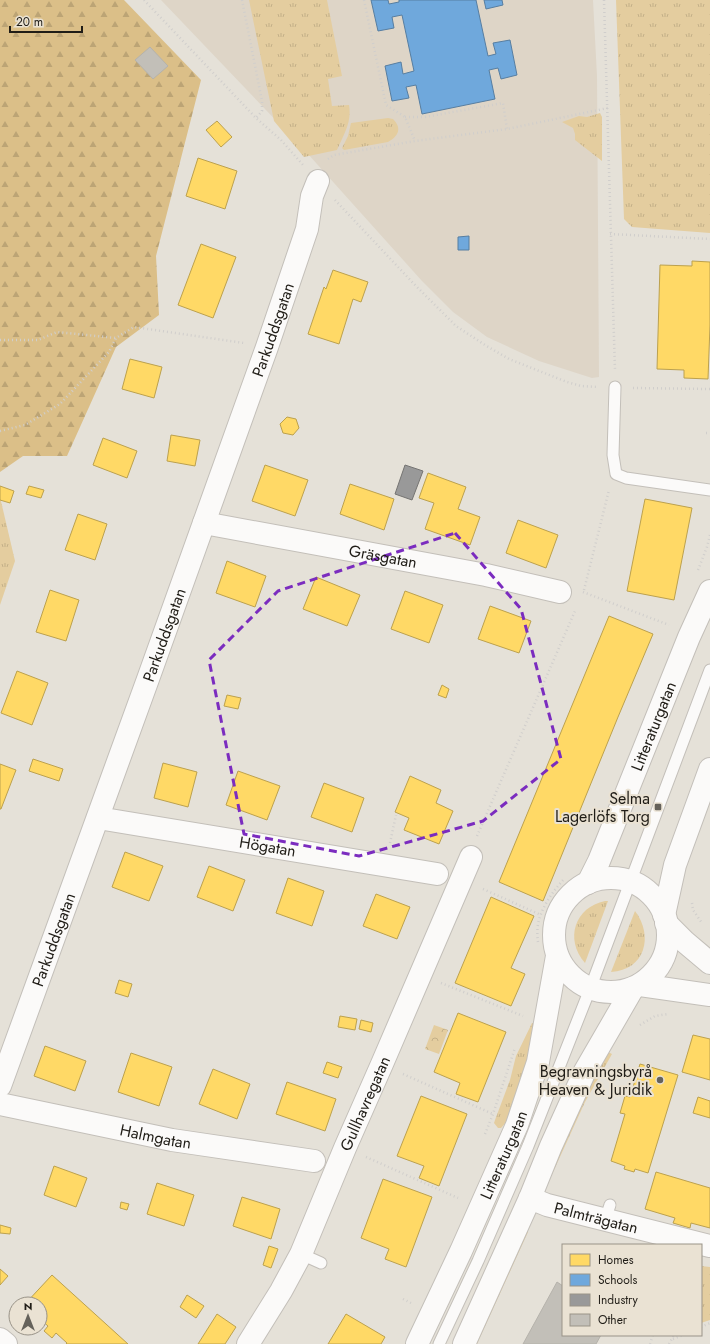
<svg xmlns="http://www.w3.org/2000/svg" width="710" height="1344" font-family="Jost,sans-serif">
<defs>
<pattern id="grass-tufts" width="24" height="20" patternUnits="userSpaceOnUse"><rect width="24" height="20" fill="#e4cd9f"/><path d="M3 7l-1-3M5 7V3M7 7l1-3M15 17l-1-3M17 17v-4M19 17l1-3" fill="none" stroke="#c3b088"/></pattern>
<pattern id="forest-firs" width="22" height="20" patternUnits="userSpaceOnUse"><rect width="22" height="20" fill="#dbbf88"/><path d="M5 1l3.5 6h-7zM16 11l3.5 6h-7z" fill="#bca475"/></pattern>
<pattern id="park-crowns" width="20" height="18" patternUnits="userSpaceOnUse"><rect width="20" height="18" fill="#e4cd9f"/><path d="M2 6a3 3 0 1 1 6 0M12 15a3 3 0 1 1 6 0" fill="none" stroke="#c3b088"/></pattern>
</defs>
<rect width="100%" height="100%" fill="#e5e1d8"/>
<polygon fill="#ded5c7" points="161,0 593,0 597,76 599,377 592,378 539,361 487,337 453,312 422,281 308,154"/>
<g fill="url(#grass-tufts)">
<path d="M249,0H327L342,76L328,79L332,106L349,105C352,122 344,134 337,150L304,157L274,121Z"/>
<polygon points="616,0 710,0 710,233 632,227 624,219"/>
<polygon points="600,113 602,117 602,161 575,140 575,134 573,128 562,122 579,116 587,117"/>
<path d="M388,118L393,119C402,128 399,136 388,142L344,150L342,148L348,136L351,123Z"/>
<polygon points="0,497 15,561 0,605"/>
<path d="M605,901H608L585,963C564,939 575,907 605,901Z"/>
<path d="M635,911C654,936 645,970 611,972Z"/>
<polygon points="532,1023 535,1024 534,1037 511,1117 501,1128 498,1128 494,1123 495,1120 510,1080 516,1056"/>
<polygon points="606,1051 612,1054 585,1102 549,1181 551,1168"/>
<polygon points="526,1231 528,1232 477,1344 470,1344"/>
<polygon points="701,1266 710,1267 710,1320 701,1323"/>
</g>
<polygon fill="url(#forest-firs)" points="0,0 124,0 201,80 156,256 159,315 116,347 67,456 23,456 0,472"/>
<polygon fill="url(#park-crowns)" points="434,1025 448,1030 439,1054 425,1049"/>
<g fill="#ffd966" stroke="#bca14e">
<polygon points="217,121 232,137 221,147 206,130"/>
<polygon points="198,158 237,171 225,209 186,196"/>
<polygon points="201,244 236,257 213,318 178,305"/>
<polygon points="692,261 710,262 710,325 708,379 684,378 684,370 657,369 660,265 692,266"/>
<polygon points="333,270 368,282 361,302 353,299 339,344 308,334 324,287 326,289"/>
<polygon points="130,359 162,367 154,398 122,389"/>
<polygon points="287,417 296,419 299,428 293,435 283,433 280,424"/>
<polygon points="171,435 200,440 195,466 167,461"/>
<polygon points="103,438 137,451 127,478 93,465"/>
<polygon points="265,465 308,480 295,516 252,501"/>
<polygon points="428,473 466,487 458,509 480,517 470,545 425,529 434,503 419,498"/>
<polygon points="350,484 394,499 384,530 340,514"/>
<polygon points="0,486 14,491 10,503 0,500"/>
<polygon points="29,486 44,490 41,498 26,494"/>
<polygon points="645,499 692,508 674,600 627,591"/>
<polygon points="78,514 107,524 95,560 65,550"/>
<polygon points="518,520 558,535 546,568 506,553"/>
<polygon points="227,561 266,576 255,607 216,593"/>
<polygon points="316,577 360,595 347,626 303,609"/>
<polygon points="50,590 79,600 66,641 36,632"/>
<polygon points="405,591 443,605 429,643 391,629"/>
<polygon points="490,606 531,621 519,653 478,639"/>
<polygon points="609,616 653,634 618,717 543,901 499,882"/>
<polygon points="17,671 48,683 32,725 1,713"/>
<polygon points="442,685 449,689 446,698 438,695"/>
<polygon points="227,695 241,698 238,709 224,706"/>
<polygon points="33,759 63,769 59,781 29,771"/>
<polygon points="163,763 197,772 188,807 154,798"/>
<polygon points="0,764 16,770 1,809 0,809"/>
<polygon points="238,771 280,786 267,820 226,805"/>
<polygon points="410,776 441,790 436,803 453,811 439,844 404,830 409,818 395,812"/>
<polygon points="324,783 364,798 352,832 311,817"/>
<polygon points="125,852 163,866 149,901 112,887"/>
<polygon points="209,866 245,880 233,911 197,897"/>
<polygon points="288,878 324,891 312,926 276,913"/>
<polygon points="376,894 410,907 397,939 363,926"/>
<polygon points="491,897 534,916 511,968 525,974 511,1006 455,983"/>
<polygon points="119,980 132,984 128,997 115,993"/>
<polygon points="458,1013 506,1032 478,1102 456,1094 460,1083 434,1072"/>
<polygon points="340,1016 357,1019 355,1030 338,1027"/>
<polygon points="361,1020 373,1023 371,1032 359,1029"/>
<polygon points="693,1035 710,1039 710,1080 682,1072"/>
<polygon points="45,1046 86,1061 75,1091 34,1076"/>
<polygon points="131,1053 172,1067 159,1106 118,1092"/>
<polygon points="327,1062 342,1067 338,1078 323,1073"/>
<polygon points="640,1064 678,1075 648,1173 635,1169 634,1172 624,1169 625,1166 611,1161 625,1114 620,1113 625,1096 630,1097"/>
<polygon points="213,1069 250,1084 237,1119 199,1104"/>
<polygon points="287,1082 336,1099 325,1131 276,1114"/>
<polygon points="421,1096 467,1114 439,1186 419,1178 424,1166 397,1156"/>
<polygon points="698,1097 710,1101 710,1118 693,1113"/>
<polygon points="54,1166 87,1178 76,1207 44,1195"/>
<polygon points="656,1172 710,1188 710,1228 691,1223 690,1228 673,1223 675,1218 645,1209"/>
<polygon points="383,1179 432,1197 406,1267 385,1259 389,1249 361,1238"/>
<polygon points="157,1183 194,1195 184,1226 147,1214"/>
<polygon points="242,1197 280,1209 271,1239 233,1226"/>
<polygon points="121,1202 129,1204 127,1210 120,1208"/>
<polygon points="0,1225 11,1228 10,1234 0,1233"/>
<polygon points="269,1246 278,1249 271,1268 263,1265"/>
<polygon points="0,1269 8,1276 0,1285"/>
<polygon points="52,1275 128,1344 66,1344 67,1343 56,1333 52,1338 44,1331 48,1326 40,1319 40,1304 25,1304"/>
<polygon points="187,1295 204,1306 196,1318 180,1307"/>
<polygon points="217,1314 236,1327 225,1344 198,1344"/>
<polygon points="346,1314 385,1337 381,1344 328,1344"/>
</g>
<g fill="#6fa8dc" stroke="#577ea1">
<polygon points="371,0 388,0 389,4 399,2 399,0 476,0 488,56 496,54 493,43 510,40 517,75 501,79 498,68 489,70 495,99 422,114 416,85 406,87 409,98 392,101 385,66 401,62 403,74 414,71 402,15 392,17 394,28 378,31"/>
<polygon points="484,0 502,0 503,5 486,9"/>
<polygon points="469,236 469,250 458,250 458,237"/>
</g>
<polygon fill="#999" stroke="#757472" points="405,465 423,471 412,500 395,494"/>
<g fill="#c2bfb8" stroke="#b5b2ab">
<polygon points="150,47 168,66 153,79 135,60"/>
<polygon points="557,1282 563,1286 563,1335 601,1335 596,1344 523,1344"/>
</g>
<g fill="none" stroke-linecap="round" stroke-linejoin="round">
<g stroke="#c3bfb9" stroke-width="13">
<g id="lane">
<polyline points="615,387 613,455 616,474 626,478 710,490"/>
<polyline points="605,1220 610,1205"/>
<polyline points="301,1254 321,1263"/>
<polyline points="439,1344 478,1261 528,1146 590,989 710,670"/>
</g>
</g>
<g stroke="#c3bfb9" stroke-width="24">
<g id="street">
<path id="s1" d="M204,523L486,575L560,592"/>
<path id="s2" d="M98,818L437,874"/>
<path id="s3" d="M0,1086L148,679L267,347L307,229L312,196L318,181"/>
<path id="s4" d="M0,1104L172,1140L314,1161"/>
<path id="s5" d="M530,1198L547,1205L710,1246"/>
<polyline points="0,1339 6,1344"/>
<path id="s6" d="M248,1344L281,1291L301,1254L345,1148L382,1064L471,857"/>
</g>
</g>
<g stroke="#c3bfb9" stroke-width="24">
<g id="secondary">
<circle cx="611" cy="935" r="57"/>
<path id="s7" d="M588,883L599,861L689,637L710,591"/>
<polyline points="664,915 675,865 710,769"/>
<polyline points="666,923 685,942 710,963"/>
<polyline points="640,985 710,995"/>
<path id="s8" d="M417,1344L461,1251L517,1125L538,1062L557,956"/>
<polyline points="464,1344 530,1198 551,1146 585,1071 633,988"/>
</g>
</g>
<g stroke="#d0cecc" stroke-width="2.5" stroke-dasharray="1 3" stroke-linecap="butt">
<polyline points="144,0 256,118 281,140 303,165"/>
<polyline points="242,0 262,101 262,111 256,118"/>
<polyline points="364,0 386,105 405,117 415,141"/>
<polyline points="604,0 615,371"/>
<polyline points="405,117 425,117 503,103 507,129"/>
<polyline points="328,159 334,155 415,141 507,129 608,108"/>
<polyline points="335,200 415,285 456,326 485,345 509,359 567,382 581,386 598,387"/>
<polyline points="610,234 710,239"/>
<polyline points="0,340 38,340 57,332 116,338"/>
<polyline points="633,388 710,389"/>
<polyline points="0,431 25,425 60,404 109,352 116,338 134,327 244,343"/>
<polyline points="706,433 710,433"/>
<polyline points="698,570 707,547 710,535"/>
<polyline points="584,590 609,490"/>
<polyline points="583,592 669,625"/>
<polyline points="477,836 575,611"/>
<polyline points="390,843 396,815"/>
<polyline points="483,889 541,915"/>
<polyline points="692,903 693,910 702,923"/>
<path d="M538,942C537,935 537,927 539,920C543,905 554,890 564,879"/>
<polyline points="441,983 523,1016"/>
<polyline points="640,1025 655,1016 668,1014"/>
<polyline points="403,1074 493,1114"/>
<polyline points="485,1134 493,1114 515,1048"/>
<polyline points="366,1157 458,1198"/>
<polyline points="403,1299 411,1303"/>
<polyline points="701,1327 710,1323"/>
<polyline points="673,1339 683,1335"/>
<polyline points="650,1344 653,1335"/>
<polyline points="669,1344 674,1335"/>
</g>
<use href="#lane" stroke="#fbfaf9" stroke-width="11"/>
<use href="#street" stroke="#fbfaf9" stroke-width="22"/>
<use href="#secondary" stroke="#fbfaf9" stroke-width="22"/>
</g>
<path fill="none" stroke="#7b2cbf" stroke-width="3" stroke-dasharray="8 5" stroke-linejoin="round" d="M455,533L521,609L561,759L483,821L359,856L244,834L209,660L278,591Z"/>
<g fill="#65625b" stroke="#eae2d3" stroke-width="1.5">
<rect x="654" y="803" width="8" height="8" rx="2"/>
<circle cx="660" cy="1080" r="4"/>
</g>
<g text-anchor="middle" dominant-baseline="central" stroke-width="4" stroke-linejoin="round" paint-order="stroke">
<g font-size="16" fill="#201d17" stroke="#eae2d3">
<text stroke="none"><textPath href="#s3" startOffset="804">Parkuddsgatan</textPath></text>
<text stroke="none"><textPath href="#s1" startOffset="182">Gräsgatan</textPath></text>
<text stroke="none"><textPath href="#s3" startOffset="480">Parkuddsgatan</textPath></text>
<text stroke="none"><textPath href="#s7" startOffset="170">Litteraturgatan</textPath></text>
<text stroke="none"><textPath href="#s2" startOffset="172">Högatan</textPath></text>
<text stroke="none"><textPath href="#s3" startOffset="156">Parkuddsgatan</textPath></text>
<text stroke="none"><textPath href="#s6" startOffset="268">Gullhavregatan</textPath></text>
<text stroke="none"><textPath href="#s4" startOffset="159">Halmgatan</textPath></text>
<text stroke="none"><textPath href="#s8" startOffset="208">Litteraturgatan</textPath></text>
<text stroke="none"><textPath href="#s5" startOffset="69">Palmträgatan</textPath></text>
</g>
<g font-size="16" fill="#201d17" stroke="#eae2d3" text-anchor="end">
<text x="650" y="798">Selma<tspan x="650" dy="18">Lagerlöfs Torg</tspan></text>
<text x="652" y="1071">Begravningsbyrå<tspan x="652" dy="18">Heaven &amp; Juridik</tspan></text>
</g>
</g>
<rect x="562" y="1244" width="140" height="92" fill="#eae2d3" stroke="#999388"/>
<rect x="570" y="1254" width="20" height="12" fill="#ffd966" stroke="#999388"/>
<text x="598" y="1264" font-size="12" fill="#201d17">Homes</text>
<rect x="570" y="1274" width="20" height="12" fill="#6fa8dc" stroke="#999388"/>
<text x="598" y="1284" font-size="12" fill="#201d17">Schools</text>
<rect x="570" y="1294" width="20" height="12" fill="#999999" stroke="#999388"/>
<text x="598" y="1304" font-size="12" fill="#201d17">Industry</text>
<rect x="570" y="1314" width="20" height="12" fill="#c2bfb8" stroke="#999388"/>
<text x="598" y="1324" font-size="12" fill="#201d17">Other</text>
<g transform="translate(28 1316)"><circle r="19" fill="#eae2d3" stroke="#999388"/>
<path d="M0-3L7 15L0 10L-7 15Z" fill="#65625b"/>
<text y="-6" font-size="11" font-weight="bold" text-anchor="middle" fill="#201d17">N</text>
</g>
<path d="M10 26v6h72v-6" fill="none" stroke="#201d17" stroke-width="2"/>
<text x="16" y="26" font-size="12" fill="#201d17" stroke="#eae2d3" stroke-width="3" paint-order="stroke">20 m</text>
</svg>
